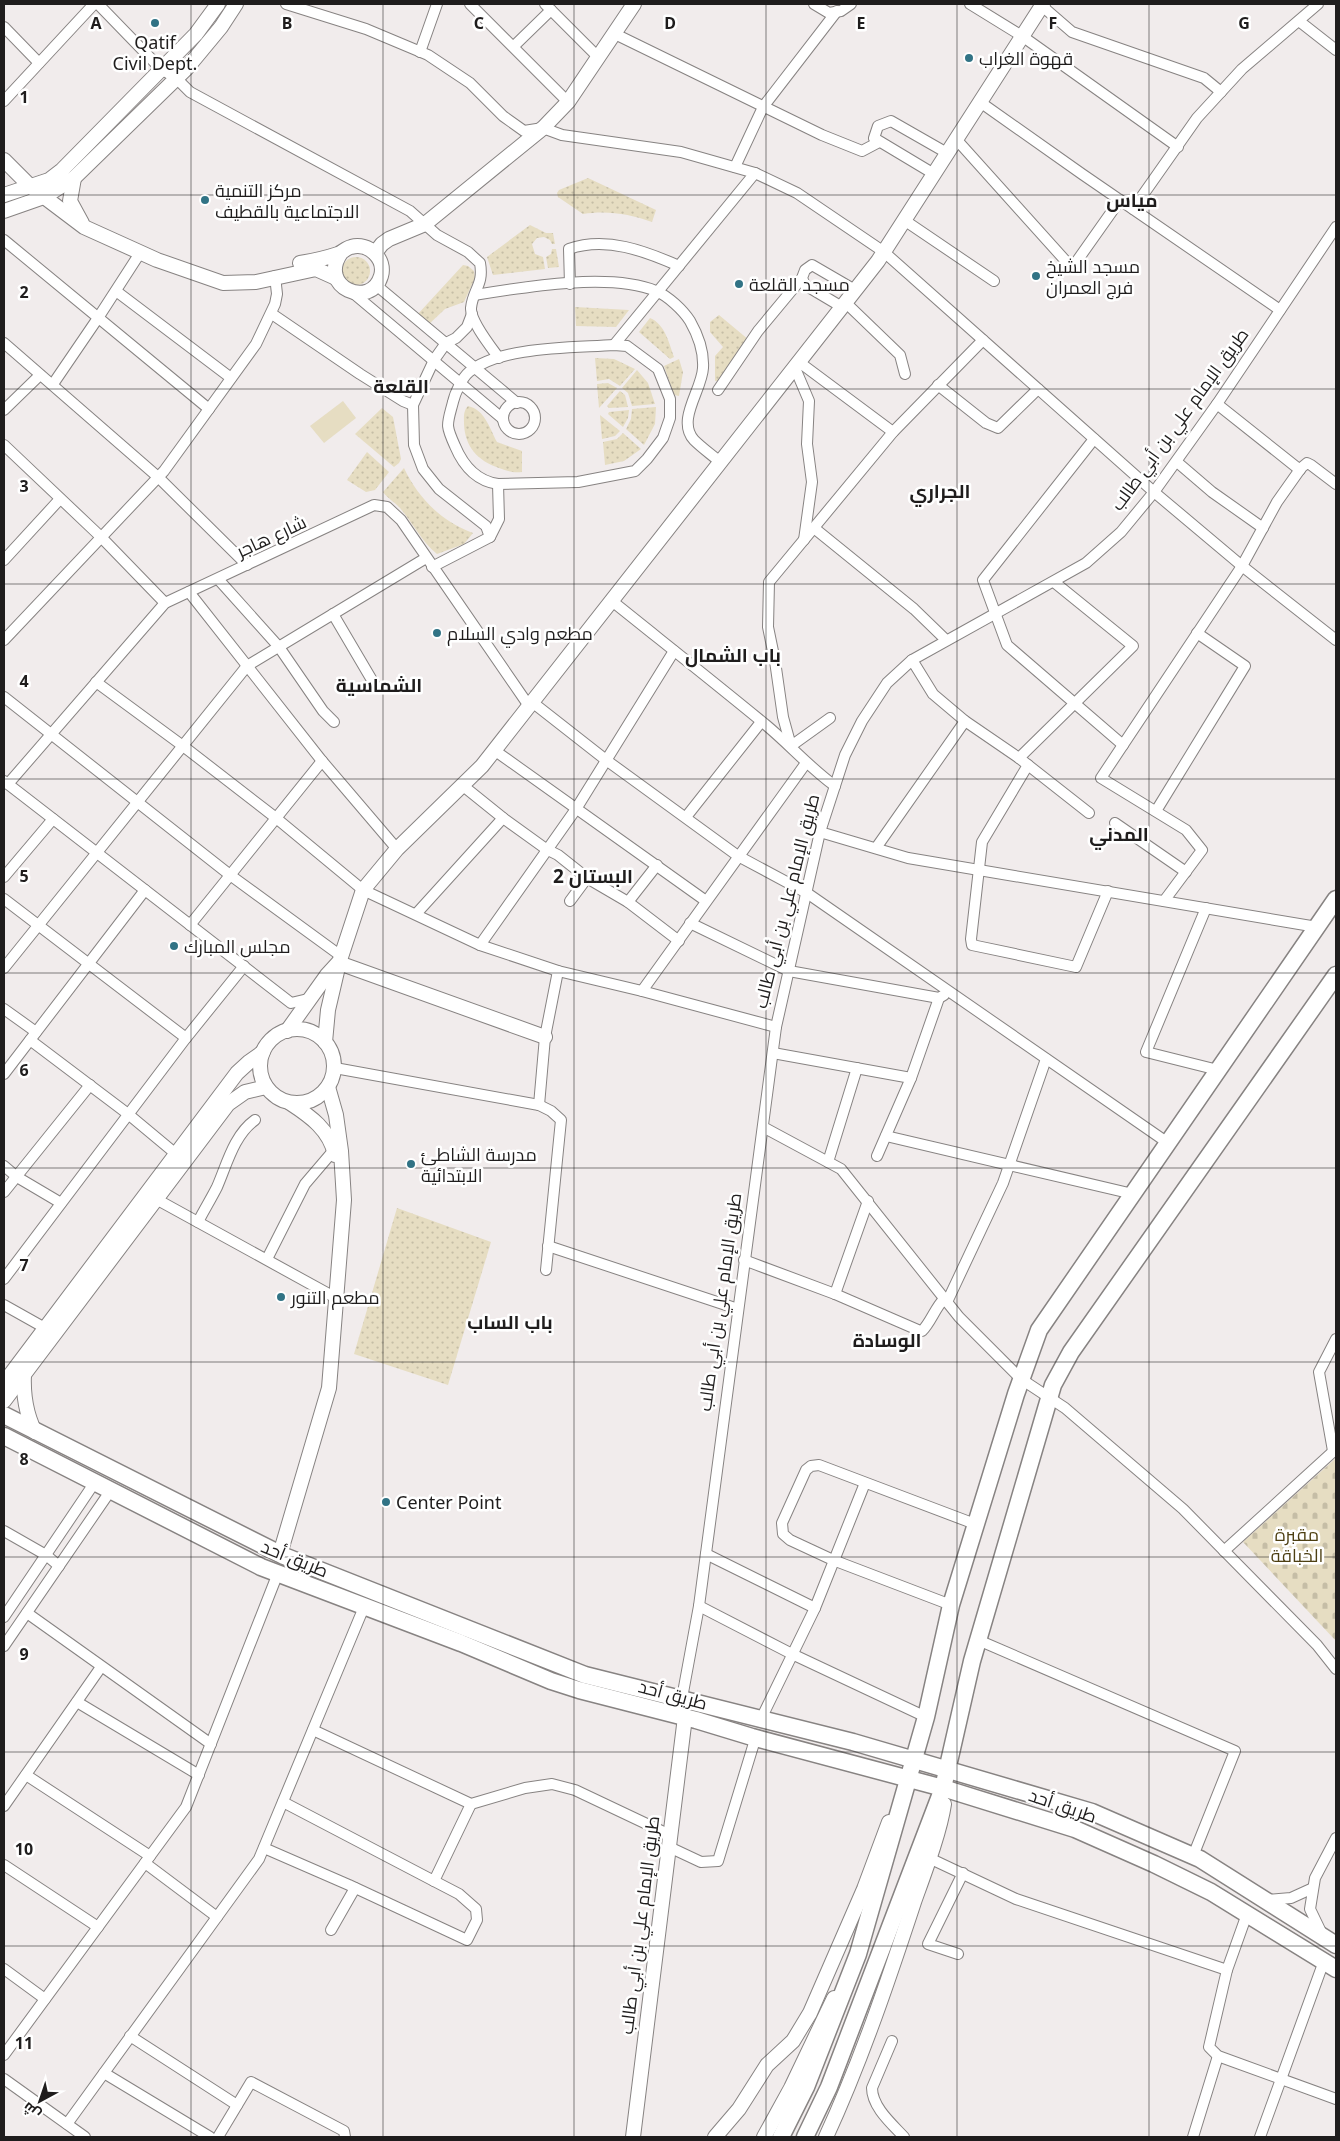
<svg xmlns="http://www.w3.org/2000/svg" width="1340" height="2141" font-family="'Noto Sans',Cairo,sans-serif">
<defs>
<pattern id="grass-dots" width="8" height="8" patternUnits="userSpaceOnUse" patternTransform="scale(1.25)"><rect width="8" height="8" fill="#e6ddc2"/><path d="M2 2h.1M6 6h.1" fill="none" stroke="#c5bda6" stroke-width="1.8" stroke-linecap="round"/></pattern>
<pattern id="cemetery-stones" width="16" height="16" patternUnits="userSpaceOnUse" patternTransform="scale(1.25)"><rect width="16" height="16" fill="#e6ddc2"/><path d="M2 7V4a2 2 0 0 1 4 0v3zM10 15v-3a2 2 0 0 1 4 0v3z" fill="#c5bda6"/></pattern>
</defs>
<rect width="100%" height="100%" fill="#f1ecec"/>
<g fill="url(#grass-dots)">
<path d="M588,178L656,210L652,222C630,214 607,210 583,214L558,197L557,193L559,190Z"/>
<polygon points="530,225 546,233 553,233 555,244 552,244 550,240 544,237 537,238 532,244 535,254 543,257 545,269 493,275 487,257"/>
<polygon points="552,249 556,249 559,267 548,268 546,257 551,254"/>
<circle cx="356" cy="271" r="14"/>
<polygon points="463,265 468,266 474,271 475,278 464,302 445,309 428,325 417,315"/>
<polygon points="575,307 629,310 616,327 576,326"/>
<polygon points="719,315 749,340 722,381 715,381 715,356 723,347 710,332 710,322"/>
<path d="M650,318C665,324 669,343 674,357L670,359L639,332Z"/>
<polygon points="595,358 614,359 635,369 620,386 609,379 597,381"/>
<polygon points="679,359 683,372 679,396 674,395 664,366"/>
<polygon points="637,370 648,383 655,404 632,406 628,393 622,388"/>
<polygon points="608,383 617,388 599,408 597,384"/>
<polygon points="620,391 625,395 628,407 609,408 607,406"/>
<path d="M468,406C485,410 489,427 497,442L522,451V472C513,473 507,471 499,468C478,461 465,447 464,424C464,418 463,411 468,406Z"/>
<polygon points="656,407 655,424 644,445 626,429 631,419 632,409"/>
<polygon points="382,408 393,417 401,459 399,463 394,467 355,434"/>
<polygon points="629,410 628,418 623,427 608,414 609,412"/>
<polygon points="600,415 620,431 615,436 602,439"/>
<polygon points="623,433 641,449 624,461 605,465 603,442 617,439"/>
<polygon points="367,452 389,472 375,490 366,492 347,480"/>
<path d="M404,468C418,498 442,522 473,533L464,544L437,554C421,541 413,523 400,508C395,502 388,499 383,492Z"/>
<polygon points="397,1208 491,1242 448,1385 354,1354"/>
</g>
<polygon fill="url(#cemetery-stones)" points="1336,1458 1336,1641 1243,1542"/>
<polygon fill="#e6ddc2" points="343,401 356,418 324,443 310,426"/>
<g fill="none" stroke-linecap="round" stroke-linejoin="round">
<g stroke="#878382" stroke-width="12">
<g id="street">
<path d="M98,4L161,69L176,78L190,92L410,211L437,235L468,252L480,263C484,285 473,289 471,308C470,321 491,347 499,358"/>
<polyline points="286,4 366,29 428,55 470,83 503,116 524,131 543,128 562,135 681,152 755,173 797,193 884,252 1154,492 1242,566 1336,640"/>
<polyline points="470,4 568,102"/>
<polyline points="545,4 598,57"/>
<polyline points="814,4 829,13 841,11 851,4"/>
<polyline points="970,4 1022,36 1178,147"/>
<polyline points="1042,6 1072,32 1204,78 1221,92"/>
<polyline points="1299,21 1336,50"/>
<polyline points="4,27 39,63"/>
<polyline points="615,34 822,135 862,151 879,142"/>
<polyline points="514,46 551,10"/>
<polyline points="420,52 437,4"/>
<polyline points="4,101 94,4"/>
<polyline points="980,102 1082,174 1280,310"/>
<polyline points="956,139 1072,268 1120,200"/>
<polyline points="735,167 763,107 837,11"/>
<polyline points="934,174 874,138 878,126 891,121 947,153"/>
<polyline points="1133,209 1197,118 1242,69 1318,4"/>
<polyline points="904,220 994,281"/>
<polyline points="4,240 209,409"/>
<path d="M570,284L569,249C606,236 645,251 679,266"/>
<polyline points="376,285 517,403"/>
<polyline points="116,291 231,378"/>
<polyline points="353,293 503,419"/>
<path d="M475,295C524,287 610,272 656,291C668,296 683,310 690,321C698,335 704,351 703,368C702,390 676,420 694,440C702,448 712,455 720,462"/>
<polyline points="845,302 900,355 905,374"/>
<polyline points="842,307 805,285 802,278 805,270 812,265 855,290"/>
<polyline points="272,314 360,374 403,401 413,405"/>
<polyline points="472,314 467,327 456,338 446,343 434,360 413,405 414,445 423,469 439,489 486,526 490,537"/>
<polyline points="4,343 158,477 247,565"/>
<path d="M614,345L627,346L658,369L670,399V418L663,438L647,459L635,471L578,482L498,484C476,481 463,465 455,446C445,424 447,425 453,402C455,393 462,378 469,372C500,346 574,348 614,345Z"/>
<polyline points="614,345 755,173"/>
<polyline points="799,362 893,432"/>
<polyline points="795,368 809,401 807,444 812,482 804,540"/>
<polyline points="53,384 98,318 140,253"/>
<polyline points="938,385 986,423 998,428 1038,389"/>
<polyline points="718,390 758,331 802,278"/>
<circle cx="519" cy="418" r="16"/>
<polyline points="1217,404 1300,470"/>
<polyline points="4,410 40,375"/>
<polyline points="1094,439 983,580 1007,645 1123,745"/>
<polyline points="4,445 101,537 165,603"/>
<polyline points="1177,462 1212,492 1263,528"/>
<polyline points="814,528 914,609 946,640"/>
<polyline points="4,560 60,499"/>
<polyline points="432,567 490,537 499,519 498,484"/>
<polyline points="218,579 279,647 323,711 334,722"/>
<polyline points="189,592 322,761 397,849"/>
<path d="M612,601C663,642 715,683 766,725C790,745 810,768 835,786"/>
<polyline points="333,614 376,687"/>
<polyline points="4,640 164,471 256,344 275,304 277,294 275,276"/>
<polyline points="912,660 933,694 965,721 1019,758 1089,813"/>
<polyline points="96,682 183,746 276,818 363,890 480,945 558,971 642,991 776,1027"/>
<polyline points="4,697 230,875 341,956"/>
<polyline points="532,702 606,760 738,856 807,893 1168,1143"/>
<polyline points="830,718 791,746 783,717 775,661 768,627 769,582 893,432 983,340"/>
<polyline points="494,750 706,901"/>
<polyline points="1019,758 1133,646 1054,582"/>
<polyline points="1028,765 982,842 971,939 972,945 1076,967 1108,891"/>
<polyline points="4,781 291,1003 312,998"/>
<polyline points="8,784 165,603 374,505 387,507 401,520 529,706"/>
<polyline points="462,785 503,818 546,849 558,855 587,878 628,902 679,941"/>
<polyline points="1156,811 1245,666 1197,633"/>
<polyline points="686,817 761,722"/>
<polyline points="1115,823 1186,872"/>
<polyline points="820,832 908,858 1317,927"/>
<polyline points="876,848 965,721"/>
<polyline points="4,877 53,819"/>
<polyline points="4,899 186,1038"/>
<polyline points="570,901 587,878"/>
<polyline points="1164,901 1202,850 1186,830 1101,778 1242,566 1277,502 1301,468 1307,463 1311,465 1336,484"/>
<polyline points="628,902 657,865"/>
<polyline points="1206,908 1146,1052 1218,1070"/>
<polyline points="416,914 503,818"/>
<polyline points="690,923 789,971 939,998"/>
<polyline points="190,925 322,761"/>
<polyline points="480,945 576,809 674,651"/>
<polyline points="4,968 247,666 426,558"/>
<polyline points="642,991 806,763"/>
<polyline points="4,1009 36,1032"/>
<polyline points="30,1040 128,1114 176,1154"/>
<polyline points="773,1053 911,1078"/>
<polyline points="335,1068 539,1105 551,1111 561,1120 546,1270"/>
<polyline points="4,1074 145,890"/>
<polyline points="539,1105 545,1037 558,971"/>
<polyline points="763,1127 841,1169 959,1317 1021,1379 1065,1408 1183,1509 1317,1645 1336,1669"/>
<polyline points="886,1136 1133,1194"/>
<polyline points="877,1156 911,1078 939,998 944,995"/>
<polyline points="828,1162 857,1068"/>
<polyline points="4,1166 17,1177 61,1203"/>
<polyline points="4,1192 90,1085"/>
<polyline points="156,1199 336,1298"/>
<path d="M198,1222C204,1210 211,1199 217,1187C227,1164 234,1135 255,1120"/>
<polyline points="548,1246 738,1309"/>
<polyline points="267,1259 305,1184 334,1150"/>
<path d="M744,1260L835,1294L918,1330L922,1331C931,1322 935,1308 944,1299"/>
<polyline points="4,1279 186,1038 244,966"/>
<polyline points="835,1294 868,1201"/>
<polyline points="947,1302 1003,1183 1046,1059"/>
<polyline points="4,1305 45,1328"/>
<polyline points="1333,1451 1319,1372 1336,1339"/>
<polyline points="4,1531 46,1555 59,1566"/>
<polyline points="1224,1551 1336,1449"/>
<polyline points="706,1554 815,1608"/>
<polyline points="951,1605 833,1560 790,1540 783,1534 782,1523 806,1470 811,1466 819,1465 975,1524"/>
<polyline points="699,1606 792,1654 926,1717"/>
<polyline points="27,1613 211,1744"/>
<polyline points="4,1617 95,1482"/>
<polyline points="978,1640 1235,1751 1193,1856"/>
<polyline points="4,1646 111,1490"/>
<polyline points="682,1698 699,1606 776,1027 820,832 845,755 862,721 887,683 912,660 1086,563 1121,532 1154,492 1217,404 1336,227"/>
<polyline points="77,1702 199,1775"/>
<polyline points="761,1719 815,1608 865,1483"/>
<polyline points="313,1730 471,1804 525,1788 552,1784 575,1790 670,1835"/>
<polyline points="26,1775 150,1856"/>
<polyline points="283,1802 434,1881 471,1804"/>
<polyline points="4,1806 101,1667"/>
<polyline points="669,1847 701,1862 718,1861 754,1743 752,1737"/>
<polyline points="264,1848 349,1885 467,1940 477,1920 476,1909 459,1894 434,1881"/>
<polyline points="929,1858 1016,1899 1227,1970"/>
<polyline points="145,1863 217,1917"/>
<polyline points="4,1865 98,1927"/>
<polyline points="1267,1900 1291,1898 1313,1888"/>
<polyline points="1247,1914 1227,1970 1209,2047 1218,2056 1336,2099"/>
<polyline points="331,1930 355,1888"/>
<polyline points="1323,1936 1310,1909 1315,1878 1336,1838"/>
<polyline points="958,1954 928,1944 963,1873"/>
<polyline points="4,1969 45,1999"/>
<polyline points="130,2036 237,2105"/>
<path d="M892,2041L872,2088C872,2107 892,2124 904,2137"/>
<polyline points="4,2055 186,1807 278,1573"/>
<polyline points="104,2073 210,2137"/>
<polyline points="4,2079 85,2137"/>
<polyline points="67,2124 259,1859 364,1607"/>
<polyline points="218,2137 251,2082 344,2131 345,2137"/>
<polyline points="1193,2137 1218,2056"/>
<polyline points="1260,2137 1324,1961"/>
</g>
</g>
<g stroke="#878382" stroke-width="16">
<g id="secondary">
<polyline points="4,160 31,187 84,227 157,260 223,283 256,282 316,269 336,278"/>
<polyline points="74,178 70,201 82,223"/>
<polyline points="4,195 49,180 62,170 196,34 218,4"/>
<polyline points="4,211 44,197 74,178 187,68 221,27 236,4"/>
<polyline points="375,253 382,244 389,239 425,224 543,128 568,102 634,4"/>
<path d="M300,263C313,261 326,258 338,254C343,252 346,248 351,247C369,242 386,259 381,276C371,310 317,287 341,253"/>
<polyline points="339,963 545,1037"/>
<circle cx="297" cy="1066" r="37"/>
<polyline points="287,1031 327,975 338,963"/>
<polyline points="325,1042 328,1010 339,963 363,890 397,849 482,766 878,261 1043,4"/>
<path d="M290,1103C310,1116 330,1130 335,1155"/>
<path d="M24,1373C23,1393 26,1414 35,1432"/>
<polyline points="4,1383 237,1073 249,1062 263,1052"/>
<polyline points="4,1401 228,1104 245,1092 266,1087"/>
<polyline points="280,1554 329,1388 344,1200 341,1151 336,1115 328,1087"/>
<polyline points="633,2137 685,1717"/>
<polyline points="715,2137 739,2109 767,2065 793,2041 810,2013 864,1889 889,1822"/>
<polyline points="764,2137 791,2088 834,1998"/>
<path d="M826,2137C861,2061 888,1981 914,1902C924,1874 940,1832 944,1804"/>
</g>
</g>
<g stroke="#878382" stroke-width="19">
<g id="primary">
<polyline points="4,1415 284,1556 585,1675 853,1742 1092,1812 1200,1859 1336,1945"/>
<polyline points="4,1436 261,1567 461,1643 551,1681 579,1690 696,1720 752,1737 943,1788 1075,1829 1154,1864 1211,1892 1336,1969"/>
<polyline points="781,2137 806,2087 858,1954 926,1717 951,1605 1016,1394 1039,1330 1336,899"/>
<polyline points="805,2137 829,2087 943,1788 972,1661 1053,1385 1071,1352 1336,975"/>
</g>
</g>
<use href="#street" stroke="#fff" stroke-width="10"/>
<use href="#secondary" stroke="#fff" stroke-width="14"/>
<use href="#primary" stroke="#fff" stroke-width="16"/>
</g>
<path fill="none" stroke="#1f1d1d" stroke-width="1" stroke-opacity="0.55" d="M191,4V2137M383,4V2137M574,4V2137M766,4V2137M957,4V2137M1149,4V2137M4,195H1336M4,389H1336M4,584H1336M4,779H1336M4,973H1336M4,1168H1336M4,1362H1336M4,1557H1336M4,1752H1336M4,1946H1336"/>
<g fill="#317385" stroke="#fff" stroke-width="2">
<circle cx="155" cy="23" r="5"/>
<circle cx="969" cy="58" r="5"/>
<circle cx="205" cy="200" r="5"/>
<circle cx="1036" cy="276" r="5"/>
<circle cx="739" cy="284" r="5"/>
<circle cx="437" cy="633" r="5"/>
<circle cx="174" cy="946" r="5"/>
<circle cx="411" cy="1164" r="5"/>
<circle cx="281" cy="1297" r="5"/>
<circle cx="386" cy="1502" r="5"/>
</g>
<g text-anchor="middle" dominant-baseline="central" stroke-width="5" stroke-linejoin="round" paint-order="stroke">
<g font-size="18" fill="#1f1d1d" stroke="#fff" text-anchor="start">
<text x="155" y="42" text-anchor="middle">Qatif<tspan x="155" dy="21">Civil Dept.</tspan></text>
<text x="979" y="58">قهوة الغراب</text>
<text x="215" y="190">مركز التنمية<tspan x="215" dy="21">الاجتماعية بالقطيف</tspan></text>
<text x="1046" y="266">مسجد الشيخ<tspan x="1046" dy="21">فرج العمران</tspan></text>
<text x="749" y="284">مسجد القلعة</text>
<text x="447" y="633">مطعم وادي السلام</text>
<text x="184" y="946">مجلس المبارك</text>
<text x="421" y="1154">مدرسة الشاطئ<tspan x="421" dy="21">الابتدائية</tspan></text>
<text x="291" y="1297">مطعم التنور</text>
<text x="396" y="1502">Center Point</text>
</g>
<g font-size="18" fill="#1f1d1d" stroke="#fff">
<text transform="translate(1179 419) rotate(-54)">طريق الإمام علي بن أبي طالب</text>
<text transform="translate(271 536) rotate(-25)">شارع هاجر</text>
<text transform="translate(786 901) rotate(-76)">طريق الإمام علي بن أبي طالب</text>
<text transform="translate(719 1302) rotate(-82)">طريق الإمام علي بن أبي طالب</text>
<text transform="translate(295 1558) rotate(22)">طريق أحد</text>
<text transform="translate(673 1694) rotate(15)">طريق أحد</text>
<text transform="translate(1063 1805) rotate(19)">طريق أحد</text>
<text transform="translate(639 1925) rotate(-83)">طريق الإمام علي بن أبي طالب</text>
</g>
<g font-size="18" fill="#4d3f12" stroke="#fff">
<text x="1297" y="1534">مقبرة<tspan x="1297" dy="21">الخباقة</tspan></text>
</g>
<g font-size="19" font-weight="bold" fill="#1f1d1d" stroke="#fff">
<text x="1132" y="200">مياس</text>
<text x="401" y="386">القلعة</text>
<text x="940" y="491">الجراري</text>
<text x="733" y="655">باب الشمال</text>
<text x="379" y="685">الشماسية</text>
<text x="1119" y="834">المدني</text>
<text x="593" y="876">البستان 2</text>
<text x="510" y="1322">باب الساب</text>
<text x="887" y="1340">الوسادة</text>
</g>
</g>
<g font-size="16" text-anchor="middle" font-weight="bold" fill="#1f1d1d" stroke="#fff" stroke-width="5" stroke-linejoin="round" paint-order="stroke">
<text x="96" y="29">A</text>
<text x="287" y="29">B</text>
<text x="479" y="29">C</text>
<text x="670" y="29">D</text>
<text x="861" y="29">E</text>
<text x="1053" y="29">F</text>
<text x="1244" y="29">G</text>
<text x="24" y="103">1</text>
<text x="24" y="298">2</text>
<text x="24" y="492">3</text>
<text x="24" y="687">4</text>
<text x="24" y="882">5</text>
<text x="24" y="1076">6</text>
<text x="24" y="1271">7</text>
<text x="24" y="1465">8</text>
<text x="24" y="1660">9</text>
<text x="24" y="1855">10</text>
<text x="24" y="2049">11</text>
</g>
<rect width="1340" height="2141" fill="none" stroke="#1f1d1d" stroke-width="10"/>
<g transform="translate(40 2101) rotate(220)" stroke="#ffffff" stroke-width="4" paint-order="stroke">
<path d="M0-4L9 19L0 12L-9 19Z" fill="#1f1d1d"/>
<text y="-8" font-size="14" font-weight="bold" text-anchor="middle" fill="#1f1d1d">ش</text>
</g>
</svg>
